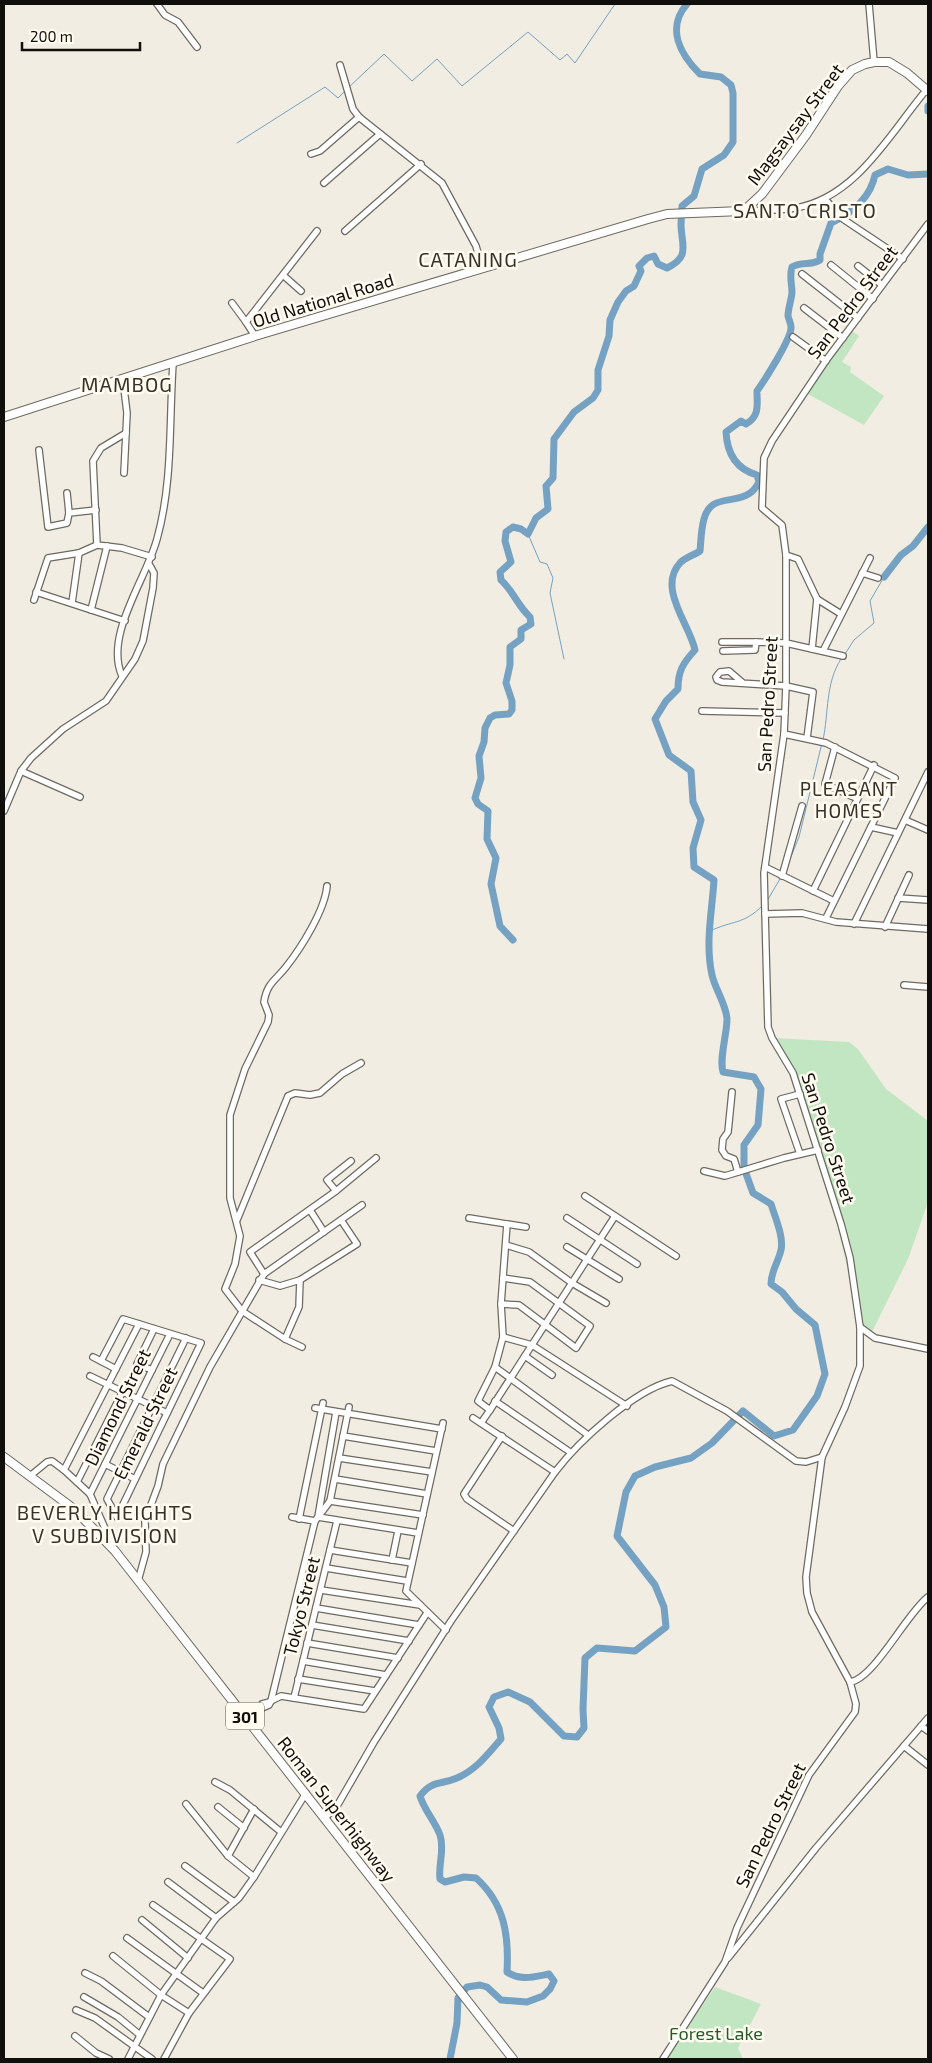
<svg xmlns="http://www.w3.org/2000/svg" width="932" height="2063" font-family="'Exo 2',sans-serif">
<rect width="100%" height="100%" fill="#f2ede2"/>
<g fill="#c1e6c1">
<polygon points="850,330 859,336 842,362 851,367 850,372 884,396 864,425 806,393"/>
<polygon points="774,1038 849,1042 858,1049 886,1089 928,1121 928,1202 908,1259 871,1334 862,1328 820,1154 794,1071"/>
<polygon points="715,1987 761,2004 738,2048 743,2059 666,2059"/>
</g>
<g fill="none" stroke-linecap="round" stroke-linejoin="round">
<g stroke="#75a2c3" stroke-width="1">
<polyline points="348,88 384,54 412,81 437,59 462,86 528,32 560,60 567,54 575,63 615,4"/>
<polyline points="237,143 325,87 338,98 345,91"/>
<polyline points="528,534 540,562 547,564 553,578 550,593 564,659"/>
<polyline points="845,654 854,640 874,623 870,601 884,577"/>
<path d="M823,740C829,712 825,684 841,659"/>
<polyline points="786,869 799,837 822,743"/>
<polyline points="767,901 780,879"/>
<path d="M710,931C733,920 743,925 762,906"/>
</g>
<g stroke="#75a2c3" stroke-width="7">
<polyline points="928,106 928,111"/>
<polyline points="884,577 901,555 913,546 928,527"/>
<path d="M513,940L500,926L491,884L496,858L487,839L488,811L478,804L475,798L481,778L479,756L484,742L485,728L490,718L495,715L509,714L512,710V701L506,683L510,665V647L521,639V630L531,624L530,617C517,605 514,592 501,580L500,572L511,562L505,541L506,532L513,527L521,529L528,534L536,518L548,509L546,486L553,478L554,439L574,412L593,398L598,390V370L609,336L610,320L618,302L626,291L634,286L641,271L639,266L647,258L654,256L658,264L667,268C690,257 682,246 681,226C681,219 682,212 682,206L694,196L702,169L724,155L733,142V93L731,85L721,77L700,74C680,54 666,28 687,4"/>
<path d="M450,2059L457,2023L458,1998L467,1987L480,1985L487,1987L501,2000L527,2002L543,1996L550,1989L554,1981L549,1974C533,1977 521,1981 507,1972C509,1936 505,1904 476,1878L464,1877L445,1882L440,1879C438,1864 445,1850 440,1835C435,1821 424,1810 420,1796C432,1780 441,1785 457,1778C476,1770 488,1754 501,1739L499,1728L489,1707L494,1697L508,1692L530,1702L564,1736L577,1737L584,1728L583,1709L585,1658L597,1648L635,1651L666,1627L664,1607L655,1585L617,1536L626,1492L635,1476L655,1467L691,1458L712,1443L743,1411L774,1436L793,1430L817,1396L825,1374L815,1325L796,1309L782,1292L771,1284C771,1271 778,1263 781,1250C784,1237 775,1217 771,1204L753,1193L744,1168V1145L758,1125L761,1089L754,1077L723,1072C719,1059 727,1034 727,1019C726,1004 715,989 712,975C705,943 712,912 714,880L694,867L693,848L701,820L693,802L691,771L669,755L655,719L666,701L678,689C678,671 683,663 695,650C690,625 657,588 680,563C684,558 694,555 700,551C701,541 701,529 704,519C712,488 745,511 759,482L757,475C736,469 727,453 726,432L741,421L746,424C760,416 757,405 757,391C764,381 792,338 791,327C791,324 789,320 788,316C788,309 791,301 792,293C792,283 789,277 792,267C802,261 811,266 820,260V254L831,223C852,213 870,199 875,175L888,169L908,175L928,174"/>
</g>
<g stroke="#6e6a61" stroke-width="8">
<g id="minor">
<polyline points="157,4 165,15 178,22 197,47"/>
<polyline points="869,4 874,62"/>
<polyline points="340,65 353,109 359,117 442,183 476,246 482,268"/>
<polyline points="311,154 320,151 359,117"/>
<polyline points="324,183 380,134"/>
<polyline points="825,199 843,219 903,259"/>
<path d="M742,211C759,210 778,211 795,208C857,198 891,131 928,88"/>
<polyline points="345,231 421,164"/>
<polyline points="831,265 873,299"/>
<polyline points="858,266 882,285"/>
<polyline points="802,274 858,318"/>
<polyline points="284,276 301,291"/>
<polyline points="232,303 246,322"/>
<polyline points="804,308 843,338"/>
<polyline points="255,336 246,322 317,231"/>
<polyline points="793,337 826,361"/>
<polyline points="123,380 127,413 124,473"/>
<polyline points="126,433 101,448 93,461 97,545 122,548 152,557"/>
<polyline points="39,450 48,527 67,523 69,513 96,510"/>
<polyline points="67,493 69,513"/>
<polyline points="786,555 798,559 817,599 812,649"/>
<polyline points="862,573 878,578"/>
<polyline points="36,592 125,621"/>
<polyline points="817,599 841,614"/>
<polyline points="34,600 48,558 79,553 97,545"/>
<polyline points="72,603 79,553"/>
<polyline points="91,610 107,546"/>
<polyline points="722,642 756,642"/>
<polyline points="723,651 755,650 756,642 786,643 843,656"/>
<polyline points="823,651 870,558"/>
<path d="M122,676C104,635 146,580 157,539C173,482 169,422 173,364"/>
<polyline points="743,683 729,671 720,672 716,677 717,680 722,682 786,686 813,692 807,738"/>
<polyline points="702,711 785,713"/>
<polyline points="784,734 826,743 895,778 826,918"/>
<polyline points="835,747 825,784 856,798"/>
<polyline points="21,771 80,797"/>
<polyline points="4,811 21,771 31,758 63,729 106,701 135,659 143,641 153,588 154,573 149,564"/>
<polyline points="905,820 928,830"/>
<polyline points="871,827 898,833"/>
<polyline points="765,867 834,901"/>
<polyline points="782,876 802,806"/>
<polyline points="813,891 874,765"/>
<polyline points="898,898 928,900"/>
<polyline points="765,914 802,913 836,922 928,929"/>
<polyline points="854,924 928,772"/>
<polyline points="885,927 909,875"/>
<polyline points="904,985 928,987"/>
<polyline points="732,1092 728,1132 723,1139 722,1150 726,1156 734,1159 738,1172"/>
<polyline points="800,1094 781,1099 800,1154"/>
<polyline points="704,1171 725,1176 784,1158 818,1150"/>
<polyline points="336,1191 327,1180 351,1161"/>
<polyline points="585,1196 676,1256"/>
<polyline points="310,1210 324,1232"/>
<polyline points="469,1218 526,1227"/>
<polyline points="567,1218 637,1264"/>
<polyline points="237,1220 288,1096 295,1093 310,1095 320,1093 342,1074 361,1063"/>
<polyline points="507,1224 501,1304 503,1337 495,1367 478,1401 490,1410 615,1216"/>
<polyline points="506,1245 529,1252 572,1283 606,1303"/>
<polyline points="567,1247 619,1279"/>
<polyline points="264,1274 362,1205"/>
<polyline points="259,1280 280,1286 300,1280 357,1244 341,1220"/>
<path d="M300,1280L299,1307L285,1339L242,1311L225,1289L235,1264L240,1236L230,1198V1115L245,1069L268,1022L269,1015L264,1002C267,983 275,981 286,967C301,948 325,910 327,886"/>
<polyline points="501,1304 519,1305 576,1348 590,1326 530,1282 503,1278"/>
<polyline points="860,1327 875,1338 928,1349"/>
<polyline points="503,1337 532,1345 627,1406"/>
<polyline points="285,1339 302,1347"/>
<polyline points="525,1356 552,1375"/>
<polyline points="93,1357 116,1369"/>
<polyline points="101,1361 123,1319 201,1343 117,1517"/>
<polyline points="495,1367 588,1435"/>
<polyline points="152,1370 137,1364 154,1329"/>
<polyline points="90,1376 167,1413"/>
<polyline points="495,1401 570,1452"/>
<polyline points="315,1408 442,1429"/>
<polyline points="336,1412 318,1517 418,1533"/>
<polyline points="473,1418 555,1472"/>
<polyline points="443,1423 406,1591 446,1630"/>
<polyline points="481,1423 490,1410"/>
<polyline points="343,1436 436,1451"/>
<polyline points="502,1436 464,1494 467,1499 514,1531"/>
<polyline points="339,1458 432,1472"/>
<polyline points="105,1464 135,1479"/>
<polyline points="64,1470 139,1324"/>
<polyline points="30,1476 47,1462 52,1461 64,1470 90,1494 113,1547"/>
<polyline points="335,1479 427,1494"/>
<polyline points="77,1482 123,1391"/>
<polyline points="90,1494 170,1334"/>
<polyline points="330,1501 423,1515"/>
<polyline points="117,1517 107,1499 186,1338"/>
<polyline points="292,1517 315,1521"/>
<polyline points="299,1519 323,1403"/>
<polyline points="330,1550 412,1563"/>
<polyline points="392,1560 398,1531"/>
<polyline points="326,1568 407,1581"/>
<polyline points="138,1581 146,1552 145,1521 158,1486 163,1464 210,1367 264,1274 250,1252 336,1191 376,1158"/>
<polyline points="321,1590 420,1605"/>
<polyline points="316,1608 419,1625"/>
<polyline points="312,1625 409,1641"/>
<polyline points="307,1643 398,1658"/>
<polyline points="303,1661 386,1675"/>
<polyline points="298,1679 375,1691"/>
<path d="M850,1682C874,1679 906,1614 928,1597"/>
<polyline points="294,1698 337,1521"/>
<polyline points="271,1701 281,1696 364,1709 427,1613"/>
<polyline points="262,1708 269,1705 271,1701 315,1521 330,1501 349,1407"/>
<polyline points="247,1719 262,1708 262,1704 270,1702"/>
<polyline points="921,1726 928,1731"/>
<polyline points="904,1746 928,1765"/>
<polyline points="215,1782 230,1790 281,1832"/>
<polyline points="186,1804 228,1856 254,1877"/>
<polyline points="218,1807 244,1828"/>
<path d="M325,1818L337,1806L374,1742L451,1621L555,1472C579,1441 634,1390 672,1381L727,1411L796,1461L806,1462L822,1457"/>
<polyline points="228,1856 254,1809"/>
<polyline points="185,1866 234,1902"/>
<polyline points="168,1882 216,1918"/>
<polyline points="153,1905 230,1959 189,2013 164,2059"/>
<polyline points="142,1920 188,1958"/>
<polyline points="127,1938 203,1993"/>
<polyline points="113,1956 161,1995 189,2013"/>
<polyline points="728,1958 816,1848 928,1718"/>
<polyline points="85,1973 101,1981 149,2017"/>
<polyline points="84,1997 118,2017 140,2035"/>
<polyline points="76,2010 95,2018 152,2059"/>
<polyline points="75,2036 96,2053 109,2059"/>
<polyline points="128,2059 161,1995 216,1918 239,1898 254,1877 306,1793"/>
<polyline points="663,2059 725,1962 737,1928 809,1775 855,1712 856,1704 850,1682 812,1612 807,1593 806,1577 822,1457 845,1407 860,1366 860,1327 850,1258 841,1224 793,1073 772,1038 768,1027 764,873 784,734 786,686 786,555 782,525 762,508 764,458 772,441 827,359 928,224"/>
</g>
</g>
<g stroke="#6e6a61" stroke-width="10">
<g id="major">
<polyline points="4,417 255,336 648,219 667,214 742,211 749,206 762,194 806,135 838,86 852,70 865,64 874,62 889,62 907,73 928,91"/>
<polyline points="4,1457 74,1509 115,1551 513,2059"/>
</g>
</g>
<use href="#minor" stroke="#fff" stroke-width="5.5"/>
<use href="#major" stroke="#fff" stroke-width="8"/>
</g>
<g text-anchor="middle" dominant-baseline="central" stroke-width="5" stroke-linejoin="round" paint-order="stroke">
<rect fill="#fffbf0" stroke="#585650" stroke-width="1" x="226" y="1702.5" width="38" height="27" rx="4"/>
<g font-size="16" font-weight="bold" fill="#110f0c">
<text x="245" y="1716">301</text>
</g>
<g font-size="18" fill="#110f0c" stroke="#fffbf0">
<text transform="translate(795 124) rotate(-53)">Magsaysay Street</text>
<text transform="translate(323 300) rotate(-17)">Old National Road</text>
<text transform="translate(852 302) rotate(-53)">San Pedro Street</text>
<text transform="translate(767 704) rotate(-87)">San Pedro Street</text>
<text transform="translate(829 1138) rotate(72)">San Pedro Street</text>
<text transform="translate(117 1407) rotate(-64)">Diamond Street</text>
<text transform="translate(145 1423) rotate(-64)">Emerald Street</text>
<text transform="translate(301 1606) rotate(-76)">Tokyo Street</text>
<text transform="translate(337 1809) rotate(52)">Roman Superhighway</text>
<text transform="translate(770 1825) rotate(-64)">San Pedro Street</text>
</g>
<g font-size="18" fill="#245b29" stroke="#fffbf0">
<text x="716" y="2033">Forest Lake</text>
</g>
<g font-size="19" letter-spacing="1" fill="#36332a" stroke="#fffbf0">
<text x="849" y="788">PLEASANT<tspan x="849" dy="22">HOMES</tspan></text>
</g>
<g font-size="20" letter-spacing="1" fill="#36332a" stroke="#fffbf0">
<text x="805" y="210">SANTO CRISTO</text>
<text x="468" y="259">CATANING</text>
<text x="127" y="384">MAMBOG</text>
<text x="105" y="1512">BEVERLY HEIGHTS<tspan x="105" dy="23">V SUBDIVISION</tspan></text>
</g>
</g>
<rect width="932" height="2063" fill="none" stroke="#110f0c" stroke-width="10"/>
<path d="M22 42v8h118v-8" fill="none" stroke="#110f0c" stroke-width="2.5"/>
<text x="30" y="42" font-size="15" fill="#110f0c" stroke="#fffbf0" stroke-width="4" paint-order="stroke">200 m</text>
</svg>
